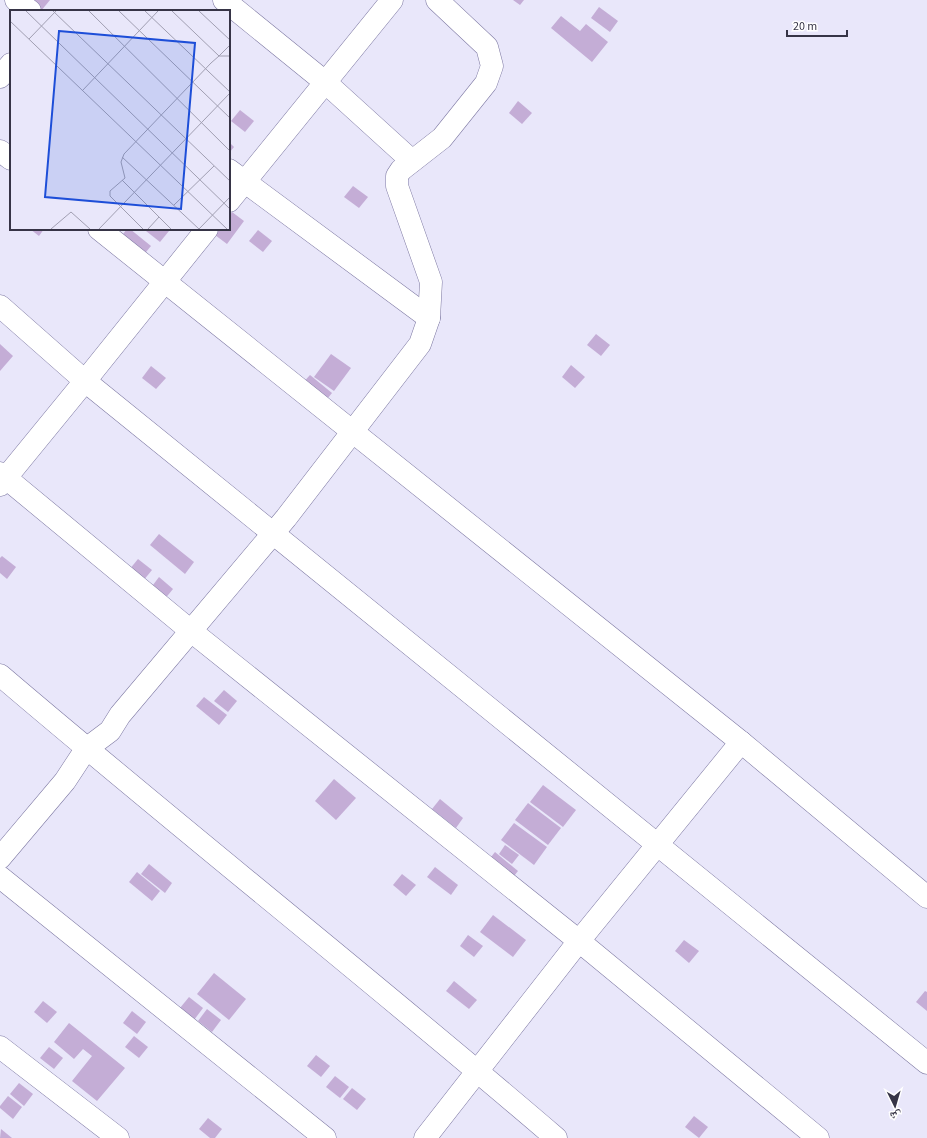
<svg xmlns="http://www.w3.org/2000/svg" width="927" height="1138" font-family="'Source Sans 3','Noto Naskh Arabic',sans-serif">
<rect width="100%" height="100%" fill="#e9e7fa"/>
<g fill="#c4add6">
<polygon points="27,0 50,0 41,11"/>
<polygon points="513,0 524,0 520,5"/>
<polygon points="599,7 618,21 610,32 591,18"/>
<polygon points="561,16 580,31 586,24 608,42 592,62 551,28"/>
<polygon points="518,101 532,113 522,124 509,113"/>
<polygon points="240,110 254,121 245,132 231,121"/>
<polygon points="229,142 234,147 229,153"/>
<polygon points="353,186 368,197 359,208 344,197"/>
<polygon points="232,212 244,221 227,244 215,235 220,229 229,229 229,217"/>
<polygon points="30,229 44,229 39,236"/>
<polygon points="127,229 130,229 151,246 141,258 119,239"/>
<polygon points="148,229 167,229 169,231 160,242 146,231"/>
<polygon points="258,230 272,241 263,252 249,241"/>
<polygon points="596,334 610,345 601,356 587,345"/>
<polygon points="0,344 13,356 0,371"/>
<polygon points="331,354 351,368 334,391 314,377"/>
<polygon points="571,365 585,377 575,388 562,377"/>
<polygon points="151,366 166,378 156,389 142,378"/>
<polygon points="310,375 332,393 323,404 300,386"/>
<polygon points="159,534 194,562 185,574 150,545"/>
<polygon points="2,556 16,567 7,579 0,573 0,558"/>
<polygon points="138,559 152,570 143,581 129,570"/>
<polygon points="159,577 173,589 164,600 150,589"/>
<polygon points="224,690 237,701 228,712 214,701"/>
<polygon points="204,697 227,715 219,725 196,706"/>
<polygon points="334,779 356,798 336,820 315,801"/>
<polygon points="543,785 576,810 563,827 530,802"/>
<polygon points="440,799 463,818 456,828 432,809"/>
<polygon points="528,803 561,828 548,845 515,820"/>
<polygon points="514,823 547,847 534,865 501,840"/>
<polygon points="505,845 519,855 512,864 499,854"/>
<polygon points="495,852 518,871 510,881 487,862"/>
<polygon points="149,864 172,883 165,893 141,874"/>
<polygon points="435,867 458,885 451,895 427,877"/>
<polygon points="137,872 160,891 152,901 129,882"/>
<polygon points="402,874 416,885 406,896 393,885"/>
<polygon points="493,915 526,940 513,957 480,932"/>
<polygon points="468,935 483,946 474,957 460,946"/>
<polygon points="684,940 699,951 689,963 675,951"/>
<polygon points="214,973 246,999 229,1020 197,994"/>
<polygon points="454,981 477,1000 469,1009 446,991"/>
<polygon points="925,991 927,992 927,1011 916,1002"/>
<polygon points="189,997 203,1008 194,1020 180,1008"/>
<polygon points="43,1001 57,1012 47,1023 34,1012"/>
<polygon points="207,1009 221,1020 212,1032 198,1021"/>
<polygon points="132,1011 146,1022 137,1034 123,1023"/>
<polygon points="69,1023 125,1068 97,1101 72,1081 92,1056 83,1049 74,1059 54,1042"/>
<polygon points="134,1036 148,1047 139,1058 125,1047"/>
<polygon points="49,1047 63,1058 54,1069 40,1058"/>
<polygon points="316,1055 330,1066 321,1077 307,1066"/>
<polygon points="335,1076 349,1087 340,1098 326,1087"/>
<polygon points="19,1083 33,1094 24,1106 10,1094"/>
<polygon points="352,1088 366,1099 357,1110 343,1099"/>
<polygon points="8,1096 22,1107 13,1119 0,1108 0,1106"/>
<polygon points="694,1116 708,1127 699,1138 685,1127"/>
<polygon points="208,1118 222,1129 215,1138 210,1138 199,1129"/>
<polygon points="1,1129 12,1138 0,1138"/>
</g>
<g fill="none" stroke-linecap="round" stroke-linejoin="round">
<g stroke="#7d78a2" stroke-width="23">
<g id="minor">
<polyline points="16,0 30,11"/>
<polyline points="224,0 325,82 412,161"/>
<polyline points="0,77 11,64"/>
<polyline points="0,151 11,159"/>
<polyline points="229,170 429,318"/>
<polyline points="229,201 392,0"/>
<polyline points="99,229 741,742 927,897"/>
<polyline points="0,306 85,381 927,1063"/>
<polyline points="0,473 191,631 579,941 818,1138"/>
<polyline points="0,485 85,381 207,229"/>
<path d="M0,675C184,832 373,981 556,1138"/>
<polyline points="0,858 65,781 86,749 110,731 120,715 286,518 420,344 429,318 431,282 397,186 397,176 401,170 442,138 486,83 492,66 487,47 437,0"/>
<polyline points="0,877 325,1138"/>
<polyline points="0,1047 118,1138"/>
<polyline points="425,1138 579,941 741,742"/>
</g>
</g>
<use href="#minor" stroke="#fff" stroke-width="22"/>
</g>
<g transform="translate(10 10)">
<rect width="220" height="220" fill="#e9e7fa"/>
<path fill="none" stroke="#a19fb2" stroke-width="1" d="M16,1L220,199M43,1L220,171M79,1L220,141M109,1L220,108M135,1L220,82M162,1L209,46L220,35M189,1L220,30M0,11L217,219M19,29L46,1M72,81L148,1M112,147L189,219L220,187M112,170L161,219M164,195L204,156M41,219L61,202L80,219M89,219L220,83M133,219L100,186V181L115,168L111,152L114,144L201,53L209,46H220M138,219L149,207"/>
<path fill="#1d4ed8" fill-opacity="0.15" stroke="#1d4ed8" stroke-width="2" d="M49,21L185,33L171,199L35,187Z"/>
<rect width="220" height="220" fill="none" stroke="#363446" stroke-width="2"/>
</g>
<g transform="translate(895 1106) rotate(175)" stroke="#ffffff" stroke-width="3" paint-order="stroke">
<path d="M0-3L7 15L0 10L-7 15Z" fill="#363446"/>
<text y="-6" font-size="11" font-weight="bold" text-anchor="middle" fill="#363446">ش</text>
</g>
<path d="M787 30v6h60v-6" fill="none" stroke="#363446" stroke-width="2"/>
<text x="793" y="30" font-size="12" fill="#363446" stroke="#ffffff" stroke-width="3" paint-order="stroke">20 m</text>
</svg>
